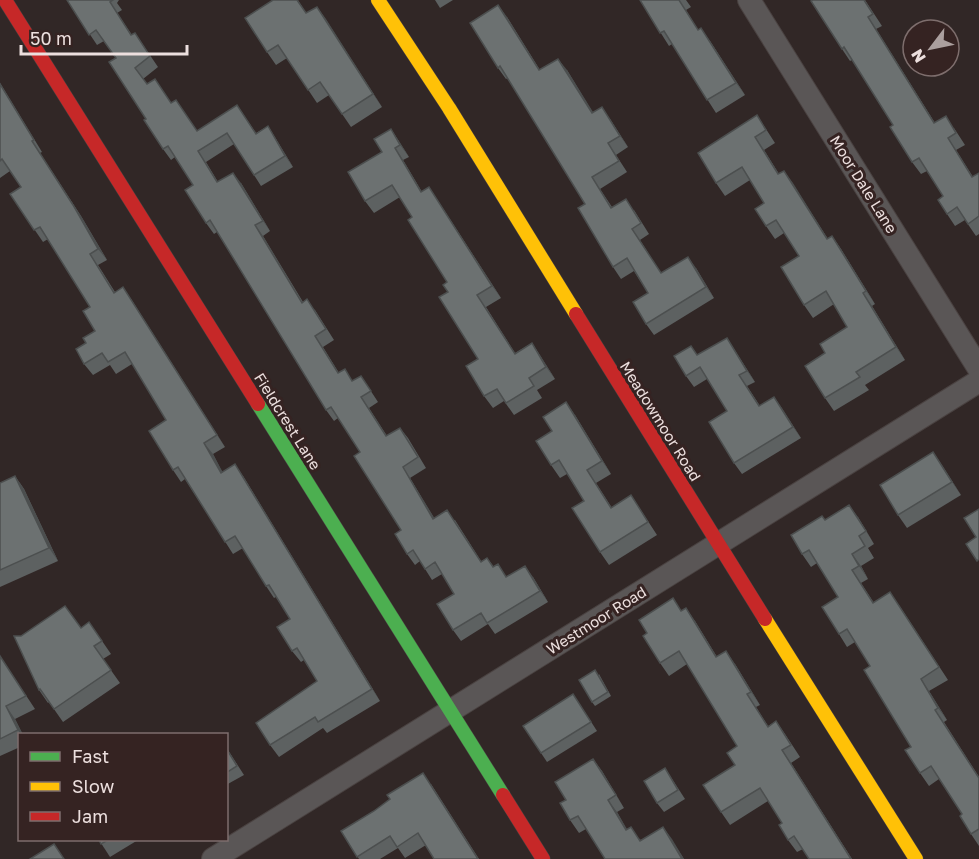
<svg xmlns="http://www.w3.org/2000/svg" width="979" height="859" font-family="'Golos Text',sans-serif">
<rect width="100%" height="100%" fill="#312726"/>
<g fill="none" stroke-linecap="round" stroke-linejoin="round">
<g stroke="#4a4241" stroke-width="24">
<g id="street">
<polyline points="749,0 979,369"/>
<polyline points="213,859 979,381"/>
</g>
</g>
<g stroke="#4a4241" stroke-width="15">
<polyline id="fast" points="258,404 503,795"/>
</g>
<g stroke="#4a4241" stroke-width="15">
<g id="slow">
<polyline points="378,0 449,108 576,314"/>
<polyline points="765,619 916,859"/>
</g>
</g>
<g stroke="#4a4241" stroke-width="15">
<g id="jam">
<polyline points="5,0 258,404"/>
<polyline points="576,314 765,619"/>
<polyline points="503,795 543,859"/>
</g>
</g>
<use href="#street" stroke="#5a5656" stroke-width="22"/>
<use href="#fast" stroke="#4caf50" stroke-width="14"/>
<use href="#slow" stroke="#ffc107" stroke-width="14"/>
<use href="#jam" stroke="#c62828" stroke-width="14"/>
</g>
<g fill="#5d6161">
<polygon points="67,0 119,0 117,3 122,10 117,13 132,35 135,33 158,67 143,79 147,84 171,103 176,100 197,131 237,105 256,133 268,126 293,167 261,186 234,144 206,162 218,182 241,183 270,231 263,236 303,302 315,310 334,340 323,347 339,373 353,381 361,376 378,402 369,408 387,436 400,428 408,438 426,468 410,478 434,518 455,520 481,561 487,558 494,567 507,577 533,577 548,602 495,634 488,624 461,641 453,630 454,594 442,574 432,580 420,561 415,565 407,554 401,530 360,452 338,418 334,421 326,410 217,232 214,234 206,223 193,185 175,157 171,160 163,149 146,119 116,58 104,41 97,45"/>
<polygon points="273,0 298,0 306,13 317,7 382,107 351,127 329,95 317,103 287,58 276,65 267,52"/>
<polygon points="435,0 453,0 440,8"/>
<polygon points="640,0 686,0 691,7 686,10 698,30 710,41 745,95 716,113 672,44 669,46"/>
<polygon points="813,0 865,0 882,26 876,29 935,123 954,128 965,145 956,150 973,177 979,173 979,234 976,236 965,220 955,226 947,214 943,196 927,171 921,174 912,162 893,125 852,60 850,61 842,49"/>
<polygon points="507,17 540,70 567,70 593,113 610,119 628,147 616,155 627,172 600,189 612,207 634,210 649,234 640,240 661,273 696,268 714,298 654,335 646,324 648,293 634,271 621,279 613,267 585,204 508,78 506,79 498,68"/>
<polygon points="0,83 42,152 40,153 81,216 107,260 98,265 115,292 131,299 225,447 213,454 222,472 243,476 380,701 327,733 323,728 279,757 270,745 317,681 304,660 301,662 292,651 290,619 276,597 274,598 266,586 243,548 233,554 185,479 181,482 173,470 166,420 132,364 116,374 110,365 93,375 84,364 86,343 95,331 90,307 48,239 43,242 10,194 21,187 10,171 0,178"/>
<polygon points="757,115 775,143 764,150 779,174 784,171 828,239 832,236 841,249 875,304 872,306 905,360 865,385 869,390 834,411 825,398 825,353 847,327 834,304 813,318 804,305 799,256 784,233 775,239 766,226 764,203 750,180 725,196 716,183"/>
<polygon points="391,129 409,157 403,160 422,192 429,187 501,298 486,307 515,353 532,343 555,379 537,390 542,398 514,415 504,401 493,408 484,396 478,359 448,292 447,282 412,217 400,197 374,213 365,201 382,152"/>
<polygon points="727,338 755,382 747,386 760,406 774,397 801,438 742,474 734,463 727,411 707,379 694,387 686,376 698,355"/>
<polygon points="575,415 611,474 596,483 612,508 631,495 657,535 609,565 600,552 584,501 567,474 560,478 551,465"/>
<polygon points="933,452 961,495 907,528 898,515"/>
<polygon points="15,476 24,489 58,561 0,587 0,483"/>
<polygon points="858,517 874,544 868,548 874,558 861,566 868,579 861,583 874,603 899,605 948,680 929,691 947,720 944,722 979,777 979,846 971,834 962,814 939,779 929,786 920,773 911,747 870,666 855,642 847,647 839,634 838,597 817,563 811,567 802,554 825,520"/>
<polygon points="682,610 695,621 717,657 735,664 760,705 756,707 768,726 776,721 785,734 800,757 791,763 852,859 809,859 803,849 797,852 788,840 782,823 768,801 730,825 721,812 735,765 737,746 687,664 669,676 660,663"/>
<polygon points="89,622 111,654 103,659 120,683 63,722 49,702 48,703 39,690 21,636 81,628"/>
<polygon points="0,656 35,709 15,719 23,735 20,735 20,747 0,756"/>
<polygon points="599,674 611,696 595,706 592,702"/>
<polygon points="579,703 597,731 547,762 541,753"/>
<polygon points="226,747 244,775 226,785"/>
<polygon points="593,759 602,771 624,808 617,812 627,830 641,840 663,827 684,859 586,829 579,833 570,820"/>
<polygon points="665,768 685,799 664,812 657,803"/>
<polygon points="431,784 479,859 434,859 426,845 405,858 398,848 380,859 359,859 341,831"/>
<polygon points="99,840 138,840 110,857"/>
</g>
<g fill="#4c4f4f">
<polygon points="498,5 507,17 547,82 539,70"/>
<polygon points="317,7 326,19 382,107 373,94"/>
<polygon points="868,17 876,29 943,136 934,123"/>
<polygon points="701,28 710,41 745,95 736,83"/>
<polygon points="558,59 567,70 601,125 592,113"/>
<polygon points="602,107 610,119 628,147 620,136"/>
<polygon points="268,126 275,137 293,167 285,156"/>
<polygon points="391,129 399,141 409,157 400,145"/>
<polygon points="755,137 764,150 787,187 778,174"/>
<polygon points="32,141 81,216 107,260 98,249"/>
<polygon points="395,148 403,160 429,204 421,192"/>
<polygon points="784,171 793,183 836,252 827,239"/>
<polygon points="233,173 241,183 270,231 263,221"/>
<polygon points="429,187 437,199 501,298 492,286"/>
<polygon points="255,225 263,236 309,314 302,303"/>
<polygon points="832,236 841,249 875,304 866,291"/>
<polygon points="688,257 696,268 714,298 706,287"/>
<polygon points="123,287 131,299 225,447 217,435"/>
<polygon points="863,293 872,306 905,360 896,347"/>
<polygon points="727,338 755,382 747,371"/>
<polygon points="532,343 540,355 555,379 546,367"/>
<polygon points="774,397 782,408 801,438 793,427"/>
<polygon points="566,402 575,415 611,474 602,461"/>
<polygon points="204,443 213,454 229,484 221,473"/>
<polygon points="933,452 942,465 961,495 952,482"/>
<polygon points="235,464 243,476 380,701 372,689"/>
<polygon points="403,467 410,478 441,529 433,519"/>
<polygon points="15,476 24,489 58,561 49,548"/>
<polygon points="849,505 858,517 874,544 866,531"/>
<polygon points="852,554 861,566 868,579 859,566"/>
<polygon points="525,566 533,577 548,602 540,591"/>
<polygon points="686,608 695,621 725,670 716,657"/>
<polygon points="726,651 735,664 760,705 751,692"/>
<polygon points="921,679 929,691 947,720 938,708"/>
<polygon points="6,706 15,719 23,735 21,735 18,730"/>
<polygon points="782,750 791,763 852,859 851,859"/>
<polygon points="593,759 602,771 624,808 616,795"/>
<polygon points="608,800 617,812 635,843 626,830"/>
<polygon points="663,827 672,839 684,859 682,859"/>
</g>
<g fill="#6c7171" stroke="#4c4f4f" stroke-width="1.5">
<polygon points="67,0 113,0 110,2 131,35 135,33 150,56 135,68 147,84 155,79 171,103 176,100 197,131 237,105 256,134 268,126 285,156 254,175 227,133 198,151 217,182 233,173 263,221 255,225 302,303 307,299 326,329 315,336 338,373 345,369 352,381 361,376 371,391 361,397 386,436 400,428 418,457 403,467 433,519 447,510 481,562 487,558 493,567 498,564 506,577 525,566 540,591 487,623 481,613 453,630 437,604 454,594 435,562 425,569 413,550 407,554 395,534 401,530 354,456 360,452 331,407 326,410 210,220 206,223 185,190 193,185 168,146 163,149 144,120 146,119 109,62 116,58 96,30 89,35"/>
<polygon points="273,0 297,0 306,13 317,7 373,94 342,114 320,82 308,90 278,45 267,52 245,18"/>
<polygon points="640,0 679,0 698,30 701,28 736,83 707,100 664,31 660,33"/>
<polygon points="813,0 864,0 873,14 868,17 934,123 946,116 956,133 948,138 972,177 979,173 979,216 968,224 957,207 947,214 938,200 943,196 919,158 912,162 890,127 893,125 844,47 842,49 811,1"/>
<polygon points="498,5 539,70 558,59 592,113 602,107 620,136 608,143 619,161 592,177 611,208 626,199 641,223 632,229 661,273 688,257 706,287 646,324 633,302 648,293 627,258 613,267 578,208 585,204 500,66 498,68 470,23"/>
<polygon points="0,84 34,140 32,141 73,205 98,249 90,254 114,293 123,287 217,435 204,443 221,473 235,464 372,689 318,722 315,717 270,745 256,723 317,681 297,648 292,651 277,627 290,619 269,585 266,586 235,536 225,542 178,467 173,470 149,431 166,420 125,352 108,362 102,353 84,364 76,349 86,343 83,338 95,331 83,311 90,307 40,227 34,230 10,194 21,187 2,159 0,161"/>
<polygon points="757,115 766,130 755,137 778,174 784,171 827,239 832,236 866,291 863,293 896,347 856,372 860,377 825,398 805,366 825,353 820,344 847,327 826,291 804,305 781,267 799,256 776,220 766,226 755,209 764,203 742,167 716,183 698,153"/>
<polygon points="391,129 400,145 395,148 421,192 429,187 492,286 477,295 515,354 532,343 546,367 529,378 534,386 506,403 497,389 484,396 466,366 478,359 439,297 448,292 443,285 447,282 408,220 412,217 392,185 365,201 348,172 382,152 374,139"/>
<polygon points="727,338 747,371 739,375 759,406 774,397 793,427 734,463 709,422 727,411 700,367 686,376 674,356 691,346 697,355"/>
<polygon points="566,402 602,461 587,470 611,508 631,495 648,522 600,552 572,508 584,501 559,460 551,465 536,441 552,431 543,417"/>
<polygon points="933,452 952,482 898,515 880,485"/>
<polygon points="15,476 49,548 0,570 0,483"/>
<polygon points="849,505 866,531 859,536 865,546 852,554 859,566 852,570 873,603 890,592 939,667 921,679 938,708 935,710 979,778 979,829 971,834 960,816 962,814 931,766 920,773 905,750 911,747 864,670 870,666 847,629 839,634 822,607 838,597 809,550 802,554 791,535 822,516 825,520"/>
<polygon points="979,509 979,559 977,561 966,544 976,537 964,518"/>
<polygon points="673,598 681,611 686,608 716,657 726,651 751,692 747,694 768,727 776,721 791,745 782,750 851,859 809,859 794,836 788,840 779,825 782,823 760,788 721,812 703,785 735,765 727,753 737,746 679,651 660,663 643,636 647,633 639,620"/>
<polygon points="65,606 81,628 89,622 102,641 94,646 111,670 54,709 40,689 39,690 14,636 21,636"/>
<polygon points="0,656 26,696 6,706 18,730 0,739"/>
<polygon points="595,670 608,692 592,702 579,680"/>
<polygon points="573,694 591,722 541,753 523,726"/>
<polygon points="226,748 237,766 226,773"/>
<polygon points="593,759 616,795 608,800 626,830 631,827 640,841 663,827 682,859 605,859 578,816 570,820 560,803 566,800 555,782"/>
<polygon points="665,768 678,790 657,803 644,781"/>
<polygon points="423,773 478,859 434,859 418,833 397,847 390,836 357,857 341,831 374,811 390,799 387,795"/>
<polygon points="99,840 108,840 101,844"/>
<polygon points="54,844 64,859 30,859"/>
</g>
<g text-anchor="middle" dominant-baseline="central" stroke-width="6" stroke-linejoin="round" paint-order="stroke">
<g font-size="15" fill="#ecdfde" stroke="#352322">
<text transform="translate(864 184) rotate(58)">Moor Dale Lane</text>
<text transform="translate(288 421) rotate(58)">Fieldcrest Lane</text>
<text transform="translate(661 421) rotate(58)">Meadowmoor Road</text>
<text transform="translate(596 620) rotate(-32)">Westmoor Road</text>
</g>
</g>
<rect x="18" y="733" width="210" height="108" fill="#352322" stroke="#7e6e6d" stroke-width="1.5"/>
<rect x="30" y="752" width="30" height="9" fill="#4caf50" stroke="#7e6e6d" stroke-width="1.5"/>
<text x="72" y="763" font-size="18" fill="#ecdfde">Fast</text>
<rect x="30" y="782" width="30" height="9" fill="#ffc107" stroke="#7e6e6d" stroke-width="1.5"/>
<text x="72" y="793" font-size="18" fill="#ecdfde">Slow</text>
<rect x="30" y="812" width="30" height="9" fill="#c62828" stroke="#7e6e6d" stroke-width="1.5"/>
<text x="72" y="823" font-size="18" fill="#ecdfde">Jam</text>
<g transform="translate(931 48) rotate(238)"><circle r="28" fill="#352322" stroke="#7e6e6d" stroke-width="1.5"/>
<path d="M0-4.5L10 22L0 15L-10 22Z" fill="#ab9f9e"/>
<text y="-9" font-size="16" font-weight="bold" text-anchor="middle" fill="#ecdfde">N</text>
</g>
<path d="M21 45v9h166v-9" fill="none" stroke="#ecdfde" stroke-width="3"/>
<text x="30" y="45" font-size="18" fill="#ecdfde" stroke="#352322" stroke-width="4.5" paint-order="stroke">50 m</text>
</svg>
